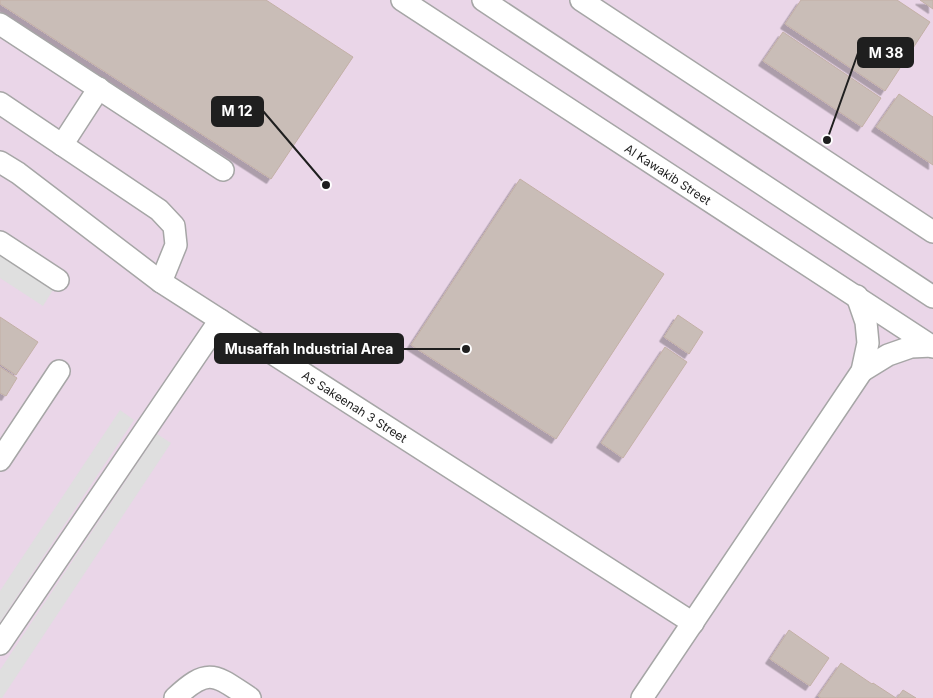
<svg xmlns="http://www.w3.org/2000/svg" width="933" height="698" font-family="Inter,sans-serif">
<defs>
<filter id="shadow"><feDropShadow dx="-4.5" dy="4.5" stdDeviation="0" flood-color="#0004"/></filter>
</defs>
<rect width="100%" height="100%" fill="#f0ebe5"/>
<rect fill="#ead6e8" x="0" y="0" width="933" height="698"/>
<g fill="#dfdfdf">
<polygon points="0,232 63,274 43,306 0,278"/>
<polygon points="120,410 134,420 0,622 0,591"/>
<polygon points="157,434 171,443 2,698 0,698 0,670"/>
</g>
<g fill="#c9bdb7" stroke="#c3b0a6" filter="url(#shadow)">
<polygon points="0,0 266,0 353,57 271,179 0,4"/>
<polygon points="801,0 897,0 930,22 885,91 785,24"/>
<polygon points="920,0 933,0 933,9"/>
<polygon points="783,32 881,98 862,127 763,61"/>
<polygon points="899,94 933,117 933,165 876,127"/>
<polygon points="520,179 664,274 556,439 411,345"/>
<polygon points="678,315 703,332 689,354 664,337"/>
<polygon points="0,317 38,342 16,375 0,364"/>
<polygon points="665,347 687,362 623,458 601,443"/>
<polygon points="0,367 17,378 6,396 0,393"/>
<polygon points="789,630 829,658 810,686 770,659"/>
<polygon points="841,663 872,684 873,683 896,698 821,698 818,696"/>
<polygon points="903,690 916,698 897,698"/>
</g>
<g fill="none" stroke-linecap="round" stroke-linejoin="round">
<g stroke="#a6a6a6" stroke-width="24">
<g id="minor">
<path id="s1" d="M402,0L933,347"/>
<polyline points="483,0 933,297"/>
<polyline points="581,0 933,232"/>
<polyline points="0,24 223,170"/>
<polyline points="0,103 159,210 174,226 176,245 161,282"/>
<polyline points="62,145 99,88"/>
<path id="s2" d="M0,162L18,173L161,282L693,623"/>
<polyline points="0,242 58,280"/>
<polyline points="862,371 888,355 911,347 933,346"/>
<polyline points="0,460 59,371"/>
<polyline points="0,644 220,320"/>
<path d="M175,698C209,666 215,675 250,698"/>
<polyline points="642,698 862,371 868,343 866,322 857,296"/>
</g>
</g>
<use href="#minor" stroke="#fff" stroke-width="21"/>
</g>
<g text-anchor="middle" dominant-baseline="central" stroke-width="4" stroke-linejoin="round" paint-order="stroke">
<g font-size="12" fill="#1f1f1f" stroke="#fff">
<text stroke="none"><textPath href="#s1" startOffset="318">Al Kawakib Street</textPath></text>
<text stroke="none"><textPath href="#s2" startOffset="431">As Sakeenah 3 Street</textPath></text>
</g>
</g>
<path fill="none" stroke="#1f1f1f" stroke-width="2" d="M827 140L858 53M326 185L263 111M466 349L403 349"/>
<g fill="#1f1f1f" stroke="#fff" stroke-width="2">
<circle cx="827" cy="140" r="5"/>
<circle cx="326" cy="185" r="5"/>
<circle cx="466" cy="349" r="5"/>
</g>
<g fill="#1f1f1f" stroke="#1f1f1f" stroke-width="2">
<rect x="858" y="38" width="55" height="29" rx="5"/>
<rect x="212" y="97" width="51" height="29" rx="5"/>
<rect x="215" y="334" width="188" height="29" rx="5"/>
</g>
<g font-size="14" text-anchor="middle" font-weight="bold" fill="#fff">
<text x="886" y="58">M 38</text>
<text x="237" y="116">M 12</text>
<text x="309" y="354">Musaffah Industrial Area</text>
</g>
</svg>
